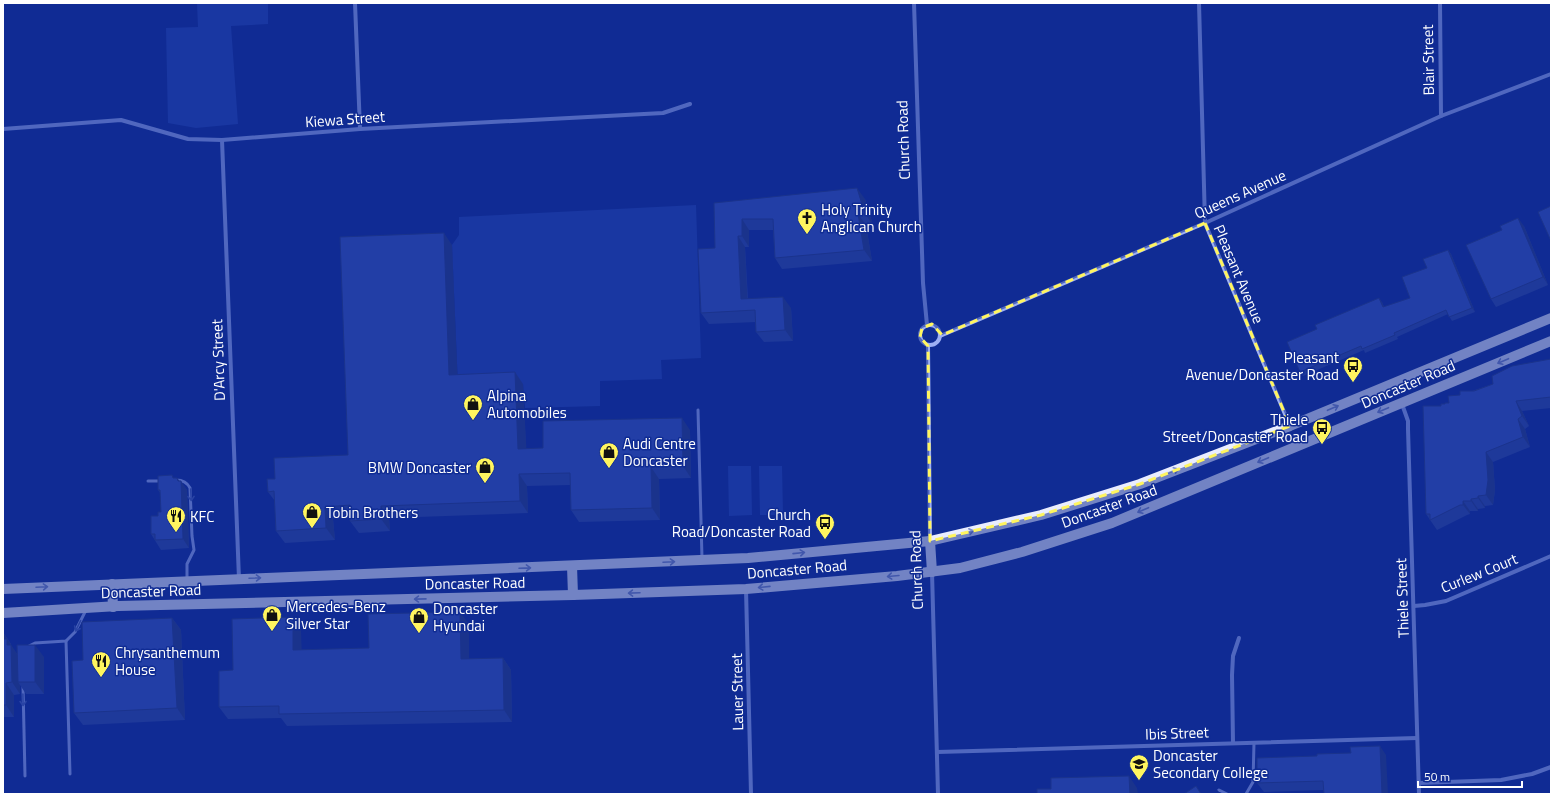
<svg xmlns="http://www.w3.org/2000/svg" width="1554" height="797" font-family="'Titillium Web',sans-serif">
<rect width="100%" height="100%" fill="#102c94"/>
<g fill="#2545b4">
<polygon points="197,3 268,3 268,24 231,26 238,124 196,128 168,123 166,28 198,27"/>
<polygon points="696,205 701,358 661,360 662,379 600,381 600,406 525,408 523,384 458,387 452,245 459,235 459,217"/>
<polygon points="728,466 751,466 752,515 729,516"/>
<polygon points="759,466 782,466 783,515 760,515"/>
</g>
<g fill="none" stroke-linecap="round" stroke-linejoin="round">
<g stroke="#9db0f4" stroke-width="3">
<polyline points="698,410 702,558"/>
<path d="M176,480C183,480 187,482 190,488L192,536L194,550L187,564V580"/>
<polyline points="148,481 162,481"/>
<polyline points="66,641 70,774"/>
<polyline points="29,646 35,643 66,641 75,632 86,610"/>
<polyline points="23,686 25,776"/>
<polyline points="1219,790 1227,794"/>
<polyline points="1246,794 1253,782 1254,743"/>
</g>
<g stroke="#9db0f4" stroke-width="4">
<polyline points="355,3 360,129"/>
<polyline points="914,3 923,283 927,325"/>
<polyline points="1199,3 1205,223 1290,426"/>
<polyline points="1440,3 1441,116"/>
<polyline points="3,129 121,120 188,139 222,140 360,129 663,113 690,104"/>
<polyline points="222,140 239,579"/>
<circle cx="930" cy="335" r="10"/>
<polyline points="940,336 1205,223 1441,116 1551,74"/>
<polyline points="928,345 930,540"/>
<polyline points="1402,404 1408,421 1408,429 1419,794"/>
<polyline points="932,572 938,794"/>
<polyline points="746,589 751,794"/>
<polyline points="1414,606 1425,605 1446,601 1551,556"/>
<polyline points="1233,743 1232,675 1233,656 1239,638"/>
<polyline points="937,752 1417,738"/>
<polyline points="1419,783 1501,780 1532,774 1551,767"/>
</g>
<g stroke="#e9edff" stroke-width="10">
<polyline points="930,541 932,572"/>
<polyline points="572,566 573,595"/>
<polyline points="112,584 113,607"/>
<polyline points="3,589 748,558 930,541 1041,515 1140,484 1290,426 1551,318"/>
<polyline points="3,613 118,606 573,595 746,589 897,576 960,568 1022,552 1112,523 1551,341"/>
</g>
</g>
<g fill="#3049a2">
<polygon points="865,199 873,225 866,225 872,261 782,269 775,258 773,230 749,230 749,247 745,247 748,299 791,308 793,341 764,342 756,332 756,322 709,324 701,313 715,248 714,203"/>
<polygon points="1524,226 1548,285 1496,307 1491,299"/>
<polygon points="452,245 457,374 523,384 526,449 543,448 690,430 691,478 659,479 660,520 579,522 571,510 570,485 527,486 528,513 389,518 390,531 359,533 350,521 350,518 333,519 335,540 285,543 276,531 275,501 268,492 275,479 348,455"/>
<polygon points="1448,250 1451,254 1475,312 1452,321 1448,314 1397,337 1398,339 1365,353 1364,350 1303,376 1300,372 1382,302 1384,307 1410,298 1427,268"/>
<polygon points="1551,359 1551,408 1522,411 1529,426 1525,429 1530,447 1493,462 1495,490 1493,505 1485,506 1485,508 1478,509 1478,511 1470,511 1470,514 1467,515 1437,530 1426,514 1441,406 1449,403 1460,395 1493,384"/>
<polygon points="175,478 177,478 187,490 189,548 161,550 151,534 158,516 161,512 161,494 158,490"/>
<polygon points="172,618 181,630 185,720 83,725 74,713 83,660"/>
<polygon points="469,624 469,659 503,658 511,670 512,722 287,726 281,718 228,719 219,707 233,670 301,629 301,650 369,648"/>
<polygon points="3,632 11,644 11,646 17,654 44,657 44,694 26,694 20,685 20,694 14,695 14,717 3,717"/>
<polygon points="1386,755 1324,790 1264,792 1257,783"/>
</g>
<g fill="#273c84">
<polygon points="857,188 865,199 873,225 865,214"/>
<polygon points="858,214 866,225 872,261 864,250"/>
<polygon points="1518,218 1524,226 1548,285 1543,277"/>
<polygon points="742,219 749,230 749,247 742,236"/>
<polygon points="444,233 452,245 458,387 449,375"/>
<polygon points="738,236 745,247 748,310 741,299"/>
<polygon points="1448,250 1451,254 1475,312 1472,308"/>
<polygon points="783,297 791,308 793,341 785,330"/>
<polygon points="1379,298 1382,302 1386,312 1383,307"/>
<polygon points="515,372 523,384 527,461 518,449"/>
<polygon points="1516,401 1522,411 1529,426 1522,416"/>
<polygon points="682,418 690,430 691,478 683,466"/>
<polygon points="1518,419 1525,429 1530,447 1523,437"/>
<polygon points="1486,452 1493,462 1495,490 1493,505 1486,495"/>
<polygon points="651,467 659,479 660,520 652,508"/>
<polygon points="519,474 527,486 528,513 520,501"/>
<polygon points="177,478 181,483 181,481 187,490 189,548 183,539"/>
<polygon points="1478,496 1485,506 1485,508 1478,498"/>
<polygon points="1471,499 1478,509 1478,511 1471,501"/>
<polygon points="1463,501 1470,511 1470,514 1463,505"/>
<polygon points="381,506 389,518 390,531 381,519"/>
<polygon points="325,507 333,519 335,540 326,528"/>
<polygon points="460,612 469,624 469,671 461,659"/>
<polygon points="293,617 301,629 302,662 293,650"/>
<polygon points="172,618 181,630 185,720 177,708"/>
<polygon points="3,632 19,657 18,682 20,685 20,694 12,682 3,639"/>
<polygon points="35,645 44,657 44,694 35,682"/>
<polygon points="503,658 511,670 512,722 504,710"/>
<polygon points="6,683 14,695 14,717 6,705"/>
<polygon points="1380,746 1386,755 1388,794 1382,794"/>
<polygon points="1129,776 1137,788 1138,794 1130,794"/>
</g>
<g fill="#3855bc" stroke="#273c84">
<polygon points="857,188 865,214 858,214 864,250 775,258 773,219 742,219 742,236 738,236 741,299 783,297 785,330 756,332 755,310 701,313 698,249 715,248 714,203"/>
<polygon points="1551,206 1551,241 1538,212"/>
<polygon points="1518,218 1543,277 1491,299 1466,245 1502,230 1500,226"/>
<polygon points="444,233 449,375 515,372 518,449 543,448 543,421 682,418 683,466 651,467 652,508 571,510 570,473 519,474 520,501 381,506 381,519 350,521 350,505 325,507 326,528 276,531 274,491 268,492 267,479 275,479 274,458 348,455 340,237"/>
<polygon points="1448,250 1472,308 1449,317 1446,310 1394,333 1395,335 1362,349 1361,346 1300,372 1287,342 1317,329 1315,325 1379,298 1383,307 1410,298 1402,277 1427,268 1423,259"/>
<polygon points="1551,359 1551,397 1516,401 1522,416 1518,419 1523,437 1486,452 1488,480 1486,495 1478,496 1478,498 1471,499 1471,501 1463,501 1463,505 1460,505 1430,520 1430,514 1426,514 1423,406 1441,406 1441,404 1445,404 1445,403 1449,403 1448,396 1460,395 1460,391 1474,391 1493,384 1492,376 1512,366"/>
<polygon points="172,475 173,478 177,478 178,481 181,481 183,539 155,540 155,534 151,534 151,516 158,516 158,512 161,512 160,490 158,490 158,476"/>
<polygon points="460,612 461,659 503,658 504,710 279,714 279,706 219,707 219,671 233,670 232,619 293,617 293,650 369,648 368,614"/>
<polygon points="172,618 177,708 74,713 72,661 83,660 82,622"/>
<polygon points="3,639 7,639 7,645 11,645 12,682 6,683 6,705 3,705"/>
<polygon points="17,645 35,645 35,682 18,682"/>
<polygon points="1380,746 1382,794 1324,794 1323,781 1257,783 1257,758 1317,756 1317,754 1351,753 1350,747"/>
<polygon points="1129,776 1130,794 1037,794 1037,789 1051,789 1051,778"/>
<polygon points="1196,786 1201,794 1184,794"/>
</g>
<defs><path id="oneway-shaft" d="M-6 0H5M1.5-3L5.5 0L1.5 3" fill="none" stroke-width="1.6" stroke-linecap="round" stroke-linejoin="round"/></defs>
<g stroke="#7c8cca">
<use href="#oneway-shaft" transform="translate(1503 361) rotate(157)"/>
<use href="#oneway-shaft" transform="translate(1333 408) rotate(-23)"/>
<use href="#oneway-shaft" transform="translate(1383 410) rotate(157)"/>
<use href="#oneway-shaft" transform="translate(1263 460) rotate(157)"/>
<use href="#oneway-shaft" transform="translate(1173 471) rotate(-21)"/>
<use href="#oneway-shaft" transform="translate(1143 510) rotate(157)"/>
<use href="#oneway-shaft" transform="translate(968 532) rotate(-13)"/>
<use href="#oneway-shaft" transform="translate(799 553) rotate(-6)"/>
<use href="#oneway-shaft" transform="translate(669 562) rotate(-3)"/>
<use href="#oneway-shaft" transform="translate(525 568) rotate(-2)"/>
<use href="#oneway-shaft" transform="translate(893 576) rotate(175)"/>
<use href="#oneway-shaft" transform="translate(255 578) rotate(-2)"/>
<use href="#oneway-shaft" transform="translate(42 587) rotate(-3)"/>
<use href="#oneway-shaft" transform="translate(764 587) rotate(174)"/>
<use href="#oneway-shaft" transform="translate(634 593) rotate(178)"/>
<use href="#oneway-shaft" transform="translate(420 599) rotate(179)"/>
</g>
<g stroke="#4861ba">
<use href="#oneway-shaft" transform="translate(191 495) rotate(87)"/>
<use href="#oneway-shaft" transform="translate(78 626) rotate(116)"/>
<use href="#oneway-shaft" transform="translate(23 700) rotate(89)"/>
</g>
<path d="M0 0H1554V797H0ZM1205,223L1290,426L1140,484L1041,515L930,541L928,346L920,337L922,328L932,324L942,335Z" fill="#102c94" fill-opacity=".55" fill-rule="evenodd"/>
<path fill="none" stroke="#fff55f" stroke-width="3" stroke-dasharray="8 5" stroke-linejoin="round" d="M1205,223L1290,426L1140,484L1041,515L930,541L928,346L920,337L922,328L932,324L942,335Z"/>
<defs>
<g id="church-pin" transform="scale(1)"><path d="M0 17L-7.5 6A9.5 9.5 0 1 1 7.5 6Z" fill="#fff55f" stroke="#102c94"/><path d="M-1.2-6h2.4v3.5h3.3v2.4h-3.3V6h-2.4V-.1h-3.3v-2.4h3.3Z" fill="#111"/></g>
<g id="bus-pin" transform="scale(1)"><path d="M0 17L-7.5 6A9.5 9.5 0 1 1 7.5 6Z" fill="#fff55f" stroke="#102c94"/><path d="M-5-6H5V4H4V6H2V4H-2V6H-4V4H-5ZM-3.5-4V0h7V-4ZM-3.5 1.2v1.5H-2V1.2ZM2 1.2v1.5H3.5V1.2Z" fill="#111"/></g>
<g id="shop-pin" transform="scale(1)"><path d="M0 17L-7.5 6A9.5 9.5 0 1 1 7.5 6Z" fill="#fff55f" stroke="#102c94"/><path d="M-5-2.5h2.3a2.7 3.5 0 0 1 5.4 0H5L5.5 6h-11ZM-1.5-2.5h3a1.5 2.3 0 0 0-3 0Z" fill="#111"/></g>
<g id="restaurant-pin" transform="scale(1)"><path d="M0 17L-7.5 6A9.5 9.5 0 1 1 7.5 6Z" fill="#fff55f" stroke="#102c94"/><path d="M-5-6h1v4h1v-4h1v4h1v-4h1v5L-1.5 .5V6h-2V.5L-5-1ZM5-6V6H3V1.5H1.5Q1.5-4 5-6Z" fill="#111"/></g>
<g id="school-pin" transform="scale(1)"><path d="M0 17L-7.5 6A9.5 9.5 0 1 1 7.5 6Z" fill="#fff55f" stroke="#102c94"/><path d="M0-5L7-2L0 1L-7-2ZM-4 1L0 2.5L4 1V4Q0 6-4 4Z" fill="#111"/></g>
</defs>
<g fill-rule="evenodd">
<use href="#church-pin" x="807" y="218"/>
<use href="#bus-pin" x="1353" y="366"/>
<use href="#shop-pin" x="473" y="404"/>
<use href="#bus-pin" x="1322" y="428"/>
<use href="#shop-pin" x="609" y="452"/>
<use href="#shop-pin" x="485" y="467"/>
<use href="#shop-pin" x="312" y="512"/>
<use href="#restaurant-pin" x="176" y="516"/>
<use href="#bus-pin" x="825" y="523"/>
<use href="#shop-pin" x="272" y="615"/>
<use href="#shop-pin" x="419" y="617"/>
<use href="#restaurant-pin" x="101" y="661"/>
<use href="#school-pin" x="1139" y="764"/>
</g>
<g text-anchor="middle" dominant-baseline="central" stroke-width="3" stroke-linejoin="round" paint-order="stroke">
<g font-size="15" fill="#fff" stroke="#102c94">
<text transform="translate(1428 60) rotate(-91)">Blair Street</text>
<text transform="translate(345 119) rotate(-4)">Kiewa Street</text>
<text transform="translate(903 140) rotate(-92)">Church Road</text>
<text transform="translate(1240 194) rotate(-24)">Queens Avenue</text>
<text transform="translate(1239 274) rotate(67)">Pleasant Avenue</text>
<text transform="translate(218 360) rotate(-92)">D'Arcy Street</text>
<text transform="translate(1408 384) rotate(-23)">Doncaster Road</text>
<text transform="translate(1109 506) rotate(-20)">Doncaster Road</text>
<text transform="translate(797 569) rotate(-5)">Doncaster Road</text>
<text transform="translate(916 570) rotate(-92)">Church Road</text>
<text transform="translate(1479 573) rotate(-22)">Curlew Court</text>
<text transform="translate(475 583) rotate(-1)">Doncaster Road</text>
<text transform="translate(151 591) rotate(-2)">Doncaster Road</text>
<text transform="translate(1402 598) rotate(-92)">Thiele Street</text>
<text transform="translate(737 692) rotate(-91)">Lauer Street</text>
<text transform="translate(1177 733) rotate(-2)">Ibis Street</text>
</g>
<g font-size="15" fill="#fff" stroke="#102c94" text-anchor="start">
<text x="821" y="209">Holy Trinity<tspan x="821" dy="17">Anglican Church</tspan></text>
<text x="1339" y="357" text-anchor="end">Pleasant<tspan x="1339" dy="17">Avenue/Doncaster Road</tspan></text>
<text x="487" y="395">Alpina<tspan x="487" dy="17">Automobiles</tspan></text>
<text x="1308" y="419" text-anchor="end">Thiele<tspan x="1308" dy="17">Street/Doncaster Road</tspan></text>
<text x="623" y="443">Audi Centre<tspan x="623" dy="17">Doncaster</tspan></text>
<text x="471" y="467" text-anchor="end">BMW Doncaster</text>
<text x="326" y="512">Tobin Brothers</text>
<text x="811" y="514" text-anchor="end">Church<tspan x="811" dy="17">Road/Doncaster Road</tspan></text>
<text x="190" y="516">KFC</text>
<text x="286" y="606">Mercedes-Benz<tspan x="286" dy="17">Silver Star</tspan></text>
<text x="433" y="608">Doncaster<tspan x="433" dy="17">Hyundai</tspan></text>
<text x="115" y="652">Chrysanthemum<tspan x="115" dy="17">House</tspan></text>
<text x="1153" y="755">Doncaster<tspan x="1153" dy="17">Secondary College</tspan></text>
</g>
</g>
<rect width="1554" height="797" fill="none" stroke="#ffffff" stroke-width="8"/>
<path d="M1418 781v6h104v-6" fill="none" stroke="#ffffff" stroke-width="2"/>
<text x="1424" y="781" font-size="12" fill="#ffffff" stroke="#102c94" stroke-width="3" paint-order="stroke">50 m</text>
</svg>
